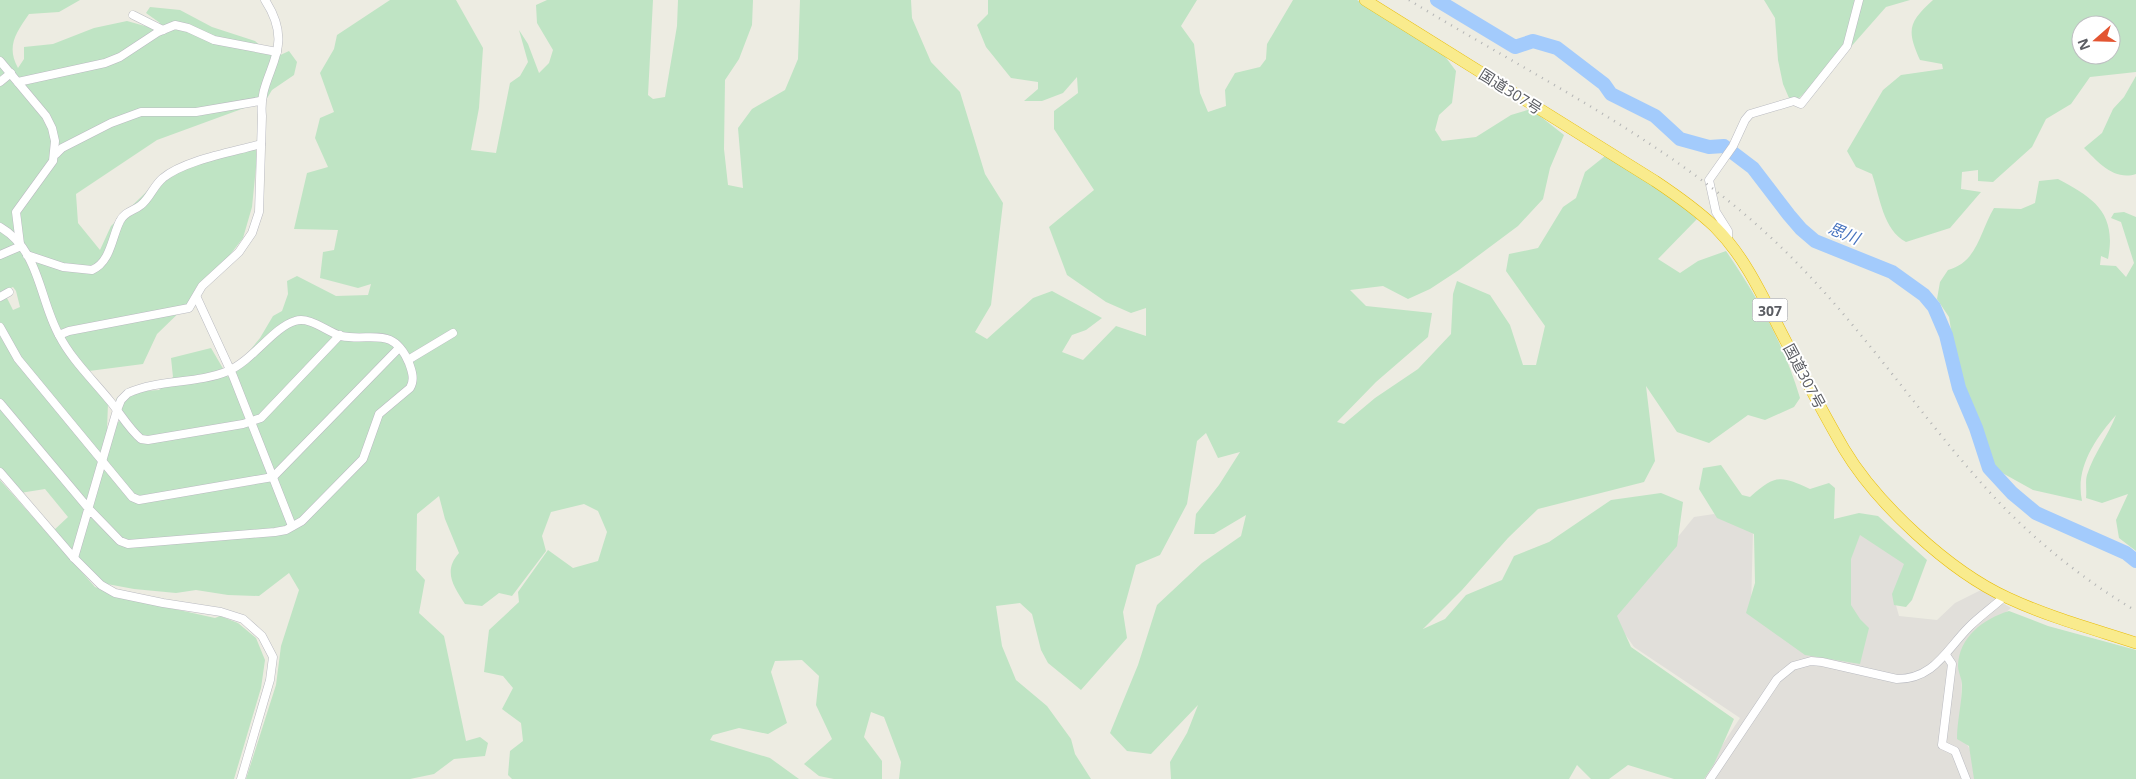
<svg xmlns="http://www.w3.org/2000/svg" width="2136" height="779" font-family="'Open Sans','Noto Sans JP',sans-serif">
<rect width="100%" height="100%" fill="#edece2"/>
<polygon fill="#e1dfda" points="1714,514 1753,530 1751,609 1843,604 1846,556 1859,531 1906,563 1894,598 1899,616 1937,620 1955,603 1981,590 2011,608 1968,643 1962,660 1961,734 1973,755 1978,779 1700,779 1740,718 1634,647 1613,617 1694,517"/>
<g fill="#bfe4c4" fill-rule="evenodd">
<path d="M0,0H80L59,12L29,14C16,33 6,46 18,68L24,59V47L53,44L94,28L127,21L152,28L160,23L146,13L150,7L180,10L212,27L255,41L274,58L289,51L297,62L294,75L272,90L266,100L157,140L76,194L78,223L100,250L111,226L168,171L255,145L257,157L252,207L243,238L223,264L197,286L188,304L157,334L143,364L89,371L87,376L108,403L107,430L121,420L116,399L126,392L159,390L173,377L171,358L211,348L228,377L260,338L273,316L282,311L288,294L287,281L297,276L336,296L368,295L371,284L358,288L320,278L323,252L334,250L338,230L294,229L307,173L328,167L315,138L320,118L334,112L320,73L334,49L337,35L390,0H456L483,48L479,108L471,150L496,153L510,83L520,76L528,62L519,30L528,44L539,73L549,63L553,50L537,23L536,5L547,0H653L648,95L653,99L665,97L677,26L678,0H753L752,25L739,59L725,80L724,149L728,185L743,188L738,128L752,109L785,90L798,59L800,0H911L912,18L931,62L960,92L985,174L1003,203L991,305L975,332L987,339L1033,298L1052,291L1102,318L1086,330L1072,335L1062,352L1083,360L1116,326L1146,336V308L1131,313L1106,302L1067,275L1049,227L1094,190L1054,129V111L1078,93L1077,77L1063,93L1042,101H1024L1038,89V82L1011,78L986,47L977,25L988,14V0H1197L1181,26L1194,44L1200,93L1208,112L1226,106L1225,90L1235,73L1260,67L1266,59L1267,44L1293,0H1357L1444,55L1456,71L1452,103L1439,115L1435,130L1442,141L1476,137L1511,115L1531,109L1564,135L1550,168L1543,199L1518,226L1459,270L1430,289L1408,299L1383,286L1350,290L1366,306L1432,313L1428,337L1376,382L1337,422L1344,424L1375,398L1418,369L1451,334L1453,294L1457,281L1490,295L1510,325L1523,365H1536L1545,326L1506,271L1509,254L1538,248L1563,207L1576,198L1585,172L1605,156L1666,193L1697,219L1658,259L1680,273L1698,261L1726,251C1757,296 1785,346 1800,398L1794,407L1765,420L1748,415L1709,443L1677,432L1646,386L1655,461L1644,482L1538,509L1508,538L1462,590L1423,629L1445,619L1466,595L1502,580L1514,556L1549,542L1611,500L1661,493L1683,502L1677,546L1617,616L1631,647L1734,719L1714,764L1704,779H1674L1628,765L1609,779H1591L1577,765L1569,779H1171L1170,762L1187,733L1198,705L1151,754L1127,751L1110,733L1138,665L1157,605L1202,563L1241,536L1246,515L1214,534H1194L1196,514L1219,485L1240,452L1218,458L1206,433L1197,441L1187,504L1160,555L1136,565L1123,612L1127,638L1081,690L1048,663L1041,650L1032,614L1020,603L996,606L1002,646L1016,680L1047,706L1071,739L1075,754L1091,779H899L901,762L884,717L871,712L864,737L882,761V779H834L819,776L804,764L832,739L816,705L819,676L802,660L775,661L771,672L787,723L768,734L739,728L713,735L710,740L770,758L799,779H512L508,775L510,751L523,741L521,723L502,709L513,688L503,676L484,672L489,630L519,602L518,592L548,550L573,568L598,561L607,532L598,511L584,504L551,512L542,536L546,551L512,596L499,593L482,606L465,604C453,586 443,571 459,553L445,519L439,496L417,514L416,570L425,580L419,613L444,636L466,741L480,737L488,743L485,756L454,759L434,774L410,779H246L276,685L281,646L299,590L289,573L259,596L228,595L196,590L176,593L134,589L107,584L90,573L53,531L68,517L45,489L20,493L0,469V336L18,365L20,358L0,323V300L6,296L13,310L20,307L16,291L13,287L0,293Z"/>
<polygon points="1764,0 1910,0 1886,7 1834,66 1799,98 1789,98 1783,84 1778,60 1775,18"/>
<path d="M1933,0H2136V72L2090,77L2071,104L2046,119L2032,147L1993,182L1978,181V170L1962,172L1961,189L1981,192L1950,228L1906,242C1883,230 1880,197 1872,174L1856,167L1847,151L1883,90L1901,75L1943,69L1942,64L1920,60C1906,29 1909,22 1933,0ZM2081,25H2111V55H2081Z"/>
<path d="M2136,76V174C2114,181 2098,162 2084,148L2102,133L2113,109L2124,97Z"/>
<path d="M2058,179C2094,198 2117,213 2108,259L2101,256L2100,265L2116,266L2126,277L2134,263L2121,222L2111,218L2114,213L2124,212L2136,217V551L2119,538L2116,520L2128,494L2102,503L2086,498C2087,491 2085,482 2087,475C2094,453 2108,436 2116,415C2095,439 2075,468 2082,501L2033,490L1997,470L1987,451L1975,415L1960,385L1949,317L1937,299L1940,282L1948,270C1978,262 1980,231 1994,208L2021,209L2035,203L2039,181Z"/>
<path d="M1721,465L1742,495L1750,497C1775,475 1780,475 1810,489L1829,483L1835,488L1834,519L1859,513L1878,516L1927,560L1912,600L1906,607L1894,605L1892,594L1904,564L1860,535L1851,559V605L1860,619L1869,628L1860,664L1805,655L1746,613L1755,583L1754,534L1717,518L1699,489L1703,468Z"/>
<polygon points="0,480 95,587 134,600 215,618 220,616 238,623 256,638 265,660 261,688 234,779 0,779"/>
<path d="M2009,611L2048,626L2136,650V779H1974L1969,746L1957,739C1957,721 1962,703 1962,685C1962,679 1958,672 1958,666C1959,637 1983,619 2009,611Z"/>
</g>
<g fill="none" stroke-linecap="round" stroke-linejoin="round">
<polyline stroke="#a3cbfc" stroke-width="14" points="1437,0 1515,47 1533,41 1557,48 1604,84 1611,94 1655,116 1680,139 1709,147 1724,146 1753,168 1789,215 1801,229 1815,241 1892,272 1924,295 1934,307 1946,335 1959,388 1976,428 1989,468 2012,493 2036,513 2126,553 2136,561"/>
<g stroke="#babbc1" stroke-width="9">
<g id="minor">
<polyline points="133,15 163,30"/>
<polyline points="0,61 46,116 52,128 55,141 53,161 16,212 20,244"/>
<polyline points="0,82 11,73"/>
<polyline points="18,82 105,63 120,57 158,32 175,25 188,28 214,40 277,52"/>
<polyline points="56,154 62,148 111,123 141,112 196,112 260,101"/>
<path d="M0,227C40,250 39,299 59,335C71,359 93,380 110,401C120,413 129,429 141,439L148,440L243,424L261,418L340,335"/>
<polyline points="1728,242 1728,231 1716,212 1709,180 1733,146 1745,120 1750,114 1794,101 1801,104 1847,46 1859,0"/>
<polyline points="0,255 21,246"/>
<path d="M27,255L63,267L92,270C111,262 112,236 120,221C125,211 134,211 141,205C150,198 154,185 163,178C185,160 233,152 261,144"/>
<polyline points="0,297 9,292"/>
<polyline points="197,298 233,376 292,526"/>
<polyline points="0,327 18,359 132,497 139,500 273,477 399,348"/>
<path d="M59,335L69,331L189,308L202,286L239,252L252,233L259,212L262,116C257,71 299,52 265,0"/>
<polyline points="408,360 453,333"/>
<path d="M0,403L89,509L120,541L128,544L275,532L286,530L302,521L363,459L379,414L410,388C415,380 412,371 409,363C393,325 371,342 341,336C327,332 310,316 295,321C274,327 252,361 228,371C197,384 159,379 128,393L121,400L117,410L74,558"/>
<polyline points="0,472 74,558 101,585 115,593 163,603 221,612 243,619 262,636 273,657 270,680 241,779"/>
<polyline points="1946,655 1952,664 1942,745 1955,751 1966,779"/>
<path d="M1710,779L1777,679L1793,666L1811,661L1822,662L1897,679C1934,679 1946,650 1969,627C1980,616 1993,607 2005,596"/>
</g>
</g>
<g stroke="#e8bc07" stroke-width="12">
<path id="highway" d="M1365,0L1655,181C1676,195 1696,209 1715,227C1745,257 1762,295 1781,332C1801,371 1822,411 1844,449C1877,504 1949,571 2008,598C2049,617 2093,629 2136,643"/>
</g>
<use href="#minor" stroke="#fff" stroke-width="8"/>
<use href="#highway" stroke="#f9eb8d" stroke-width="11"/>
<path stroke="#b3b4b4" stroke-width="2.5" stroke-dasharray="1 6" stroke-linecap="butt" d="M1409,0C1538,79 1676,144 1785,251C1862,326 1921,418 1994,497C2035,541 2084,580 2136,611"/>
</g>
<g text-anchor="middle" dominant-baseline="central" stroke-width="4" stroke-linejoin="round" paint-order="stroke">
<rect fill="#fff" stroke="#8c8e92" stroke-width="1" x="1752.5" y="298.5" width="35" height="23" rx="4"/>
<g font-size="14" font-weight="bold" fill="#5b5d63">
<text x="1770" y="310">307</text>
</g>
<g font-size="15" fill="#5b5d63" stroke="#fff">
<text transform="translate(1511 91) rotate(32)">国道307号</text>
<text transform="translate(1805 376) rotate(62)">国道307号</text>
</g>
<g font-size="16" font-style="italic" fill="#4773bf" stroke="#fff">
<text transform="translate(1844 233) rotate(22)">思川</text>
</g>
</g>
<g transform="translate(2096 40) rotate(250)"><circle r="24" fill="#ffffff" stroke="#bdbec1"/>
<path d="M0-4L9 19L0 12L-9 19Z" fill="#e35532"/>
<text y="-8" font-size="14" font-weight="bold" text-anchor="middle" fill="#5b5d63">N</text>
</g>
</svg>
